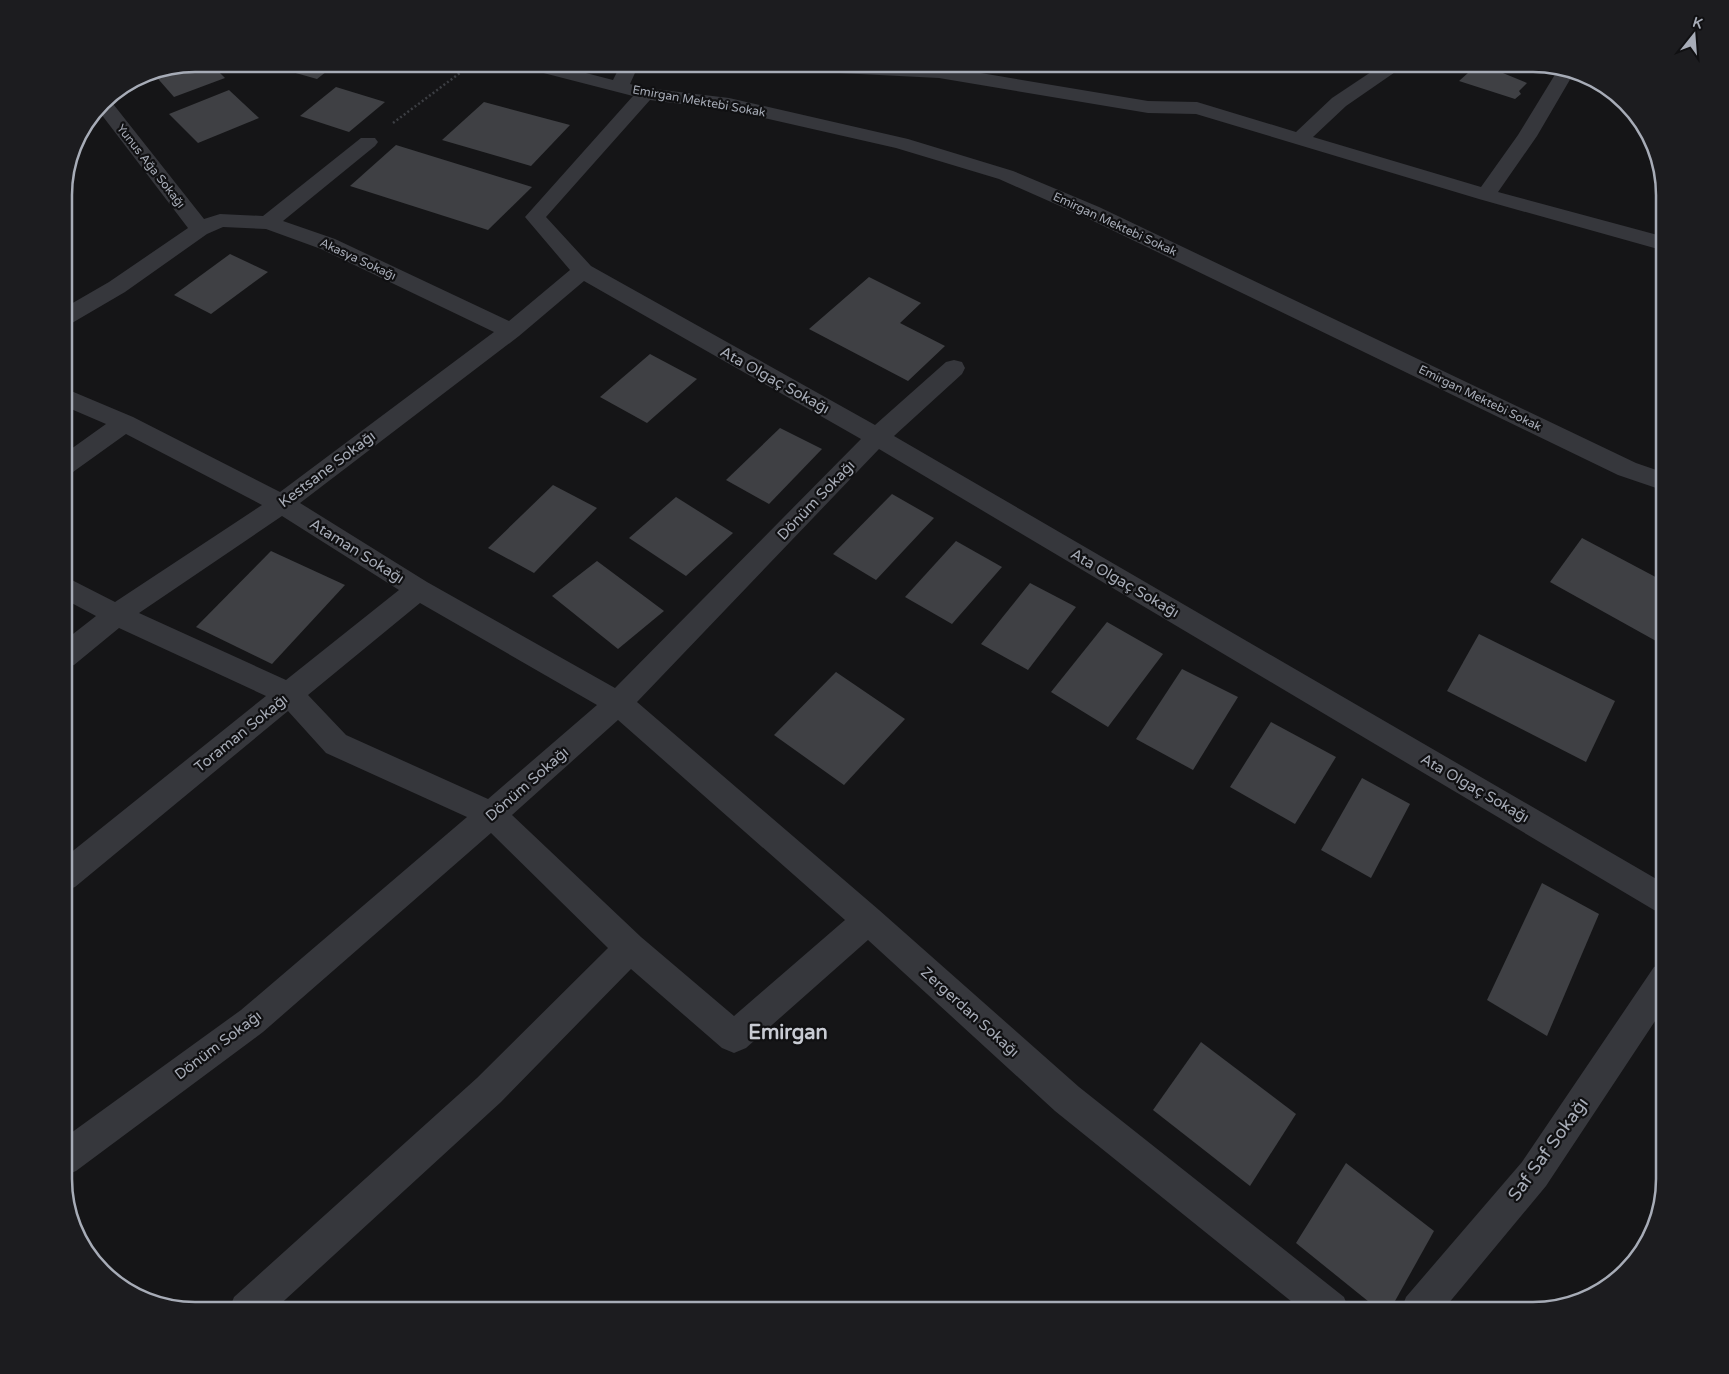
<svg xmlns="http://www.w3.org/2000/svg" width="1729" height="1374" font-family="'Varela Round',sans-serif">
<rect width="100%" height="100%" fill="#151517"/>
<g fill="#3f4044">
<polygon points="195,64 211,64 225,78 174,97 152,72"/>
<polygon points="283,64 336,64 317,79 278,68"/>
<polygon points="1478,64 1481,64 1527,83 1519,91 1521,94 1515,99 1459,81"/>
<polygon points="336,87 385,102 349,132 300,116"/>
<polygon points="229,90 259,118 198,143 169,114"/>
<polygon points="484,102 570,125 531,166 442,140"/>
<polygon points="396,145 532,187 488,230 350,186"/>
<polygon points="230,254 268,272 211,314 174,295"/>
<polygon points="869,277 921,303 900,323 945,346 908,381 809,329"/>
<polygon points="650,354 697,379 647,423 600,397"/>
<polygon points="780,428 822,449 769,504 726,480"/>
<polygon points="553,485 597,508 534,573 488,548"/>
<polygon points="892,494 934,518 876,580 833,554"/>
<polygon points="676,497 733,533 686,576 629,538"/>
<polygon points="1582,538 1665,582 1665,646 1550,582"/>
<polygon points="956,541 1002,567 952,624 905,597"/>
<polygon points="271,551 345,585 272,664 196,627"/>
<polygon points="597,561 664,611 618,649 552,596"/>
<polygon points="1030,583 1076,607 1028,670 981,644"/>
<polygon points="1107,622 1163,654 1108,727 1051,692"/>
<polygon points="1479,634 1615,701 1586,762 1447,691"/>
<polygon points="1182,669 1238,697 1193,770 1136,739"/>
<polygon points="836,672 905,719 844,785 774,735"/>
<polygon points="1271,722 1336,757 1295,824 1230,787"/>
<polygon points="1362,778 1410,804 1371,878 1321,850"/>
<polygon points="1542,883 1599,914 1547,1036 1487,1000"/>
<polygon points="1201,1042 1296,1114 1250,1186 1153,1110"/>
<polygon points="1346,1163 1434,1231 1390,1310 1379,1310 1296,1243"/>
</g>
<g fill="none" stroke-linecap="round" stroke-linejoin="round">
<polyline stroke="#3c3e43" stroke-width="2.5" stroke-dasharray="2 2.5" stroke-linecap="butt" points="393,123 472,64"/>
<g fill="#36373c" fill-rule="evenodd">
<path d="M521,64H551L613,80L621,64H639L630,84L646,88L729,98L908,139L1013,171L1099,207L1636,463L1665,473V491L1618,475L1085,217L999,179L896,148L729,110L650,100L546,217L591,266L875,425L946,362L954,360L962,362L965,368L962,374L894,436L1665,884V914L1654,910L879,449L637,702L879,910L1079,1087L1344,1297L1349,1310H1302L1055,1111L868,940L746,1048L734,1053L722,1048L631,969L501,1102L274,1310H229L234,1297L477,1078L608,948L491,833L263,1032L76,1171L64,1176V1138L241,1010L467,817L326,753L288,711L75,887L64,891V858L266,696L119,628L74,665L64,668V641L96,616L64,599V576L115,602L262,505L126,434L73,472L64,475V454L106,424L64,406V388L133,417L280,492L494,332L321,249L266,229L223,227L207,234L125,292L72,323L64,325V308L109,282L188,228L98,110L106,99L110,100L204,219L220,214L263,216L361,138H375L378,142L375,146L283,221L335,239L509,321L570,270L525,217L633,96L524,68ZM584,281L861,439L615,688L427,582L300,503L519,336ZM282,516L399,590L286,680L139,613ZM420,603L597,705L488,799L346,735L308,695ZM618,720L845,920L734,1016L641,937L512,815Z"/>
<polygon points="770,64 885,64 939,66 1148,101 1197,102 1296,132 1332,98 1383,64 1404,64 1401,68 1346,106 1313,137 1481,187 1518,135 1559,68 1575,71 1537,136 1498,192 1665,237 1665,251 1479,199 1196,114 1148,113 939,78 779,70 773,68"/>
<polygon points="1665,963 1665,1006 1546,1186 1443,1310 1401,1310 1406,1297 1522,1162 1654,967"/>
</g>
</g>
<g text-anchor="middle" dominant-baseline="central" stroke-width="4.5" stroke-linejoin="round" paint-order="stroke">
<g font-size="12" fill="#a7acb7" stroke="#101012">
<text transform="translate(699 101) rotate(10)">Emirgan Mektebi Sokak</text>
<text transform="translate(151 166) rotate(52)">Yunus Ağa Sokağı</text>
<text transform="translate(1115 224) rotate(25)">Emirgan Mektebi Sokak</text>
<text transform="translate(358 259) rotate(25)">Akasya Sokağı</text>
<text transform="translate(1480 398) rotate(26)">Emirgan Mektebi Sokak</text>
</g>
<g font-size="15" fill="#a7acb7" stroke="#101012">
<text transform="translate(775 380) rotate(29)">Ata Olgaç Sokağı</text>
<text transform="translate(327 469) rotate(-37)">Kestsane Sokağı</text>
<text transform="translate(816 500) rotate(-46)">Dönüm Sokağı</text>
<text transform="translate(357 551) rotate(32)">Ataman Sokağı</text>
<text transform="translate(1125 583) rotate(30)">Ata Olgaç Sokağı</text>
<text transform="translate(241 733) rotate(-39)">Toraman Sokağı</text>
<text transform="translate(527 784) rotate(-41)">Dönüm Sokağı</text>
<text transform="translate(1475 788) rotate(30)">Ata Olgaç Sokağı</text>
<text transform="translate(970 1012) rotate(42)">Zergerdan Sokağı</text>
<text transform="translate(218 1045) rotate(-37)">Dönüm Sokağı</text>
</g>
<g font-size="18" fill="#a7acb7" stroke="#101012">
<text transform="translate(1548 1149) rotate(-54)">Saf Saf Sokağı</text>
</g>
<g font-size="20" font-weight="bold" fill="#c8cbd3" stroke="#101012">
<text x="788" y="1033">Emirgan</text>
</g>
</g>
<path d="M0 0H1729V1374H0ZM195 72H1533A123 123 0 0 1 1656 195V1179A123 123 0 0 1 1533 1302H195A123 123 0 0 1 72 1179V195A123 123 0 0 1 195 72Z" fill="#1c1c1f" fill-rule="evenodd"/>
<path fill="none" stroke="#a7acb7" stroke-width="2.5" d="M195 72H1533A123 123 0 0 1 1656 195V1179A123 123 0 0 1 1533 1302H195A123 123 0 0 1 72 1179V195A123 123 0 0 1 195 72Z"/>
<g transform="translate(1694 35) rotate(17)" stroke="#101012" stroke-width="4" paint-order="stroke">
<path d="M0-4L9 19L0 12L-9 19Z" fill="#a7acb7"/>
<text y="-8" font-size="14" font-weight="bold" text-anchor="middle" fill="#a7acb7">K</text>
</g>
</svg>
